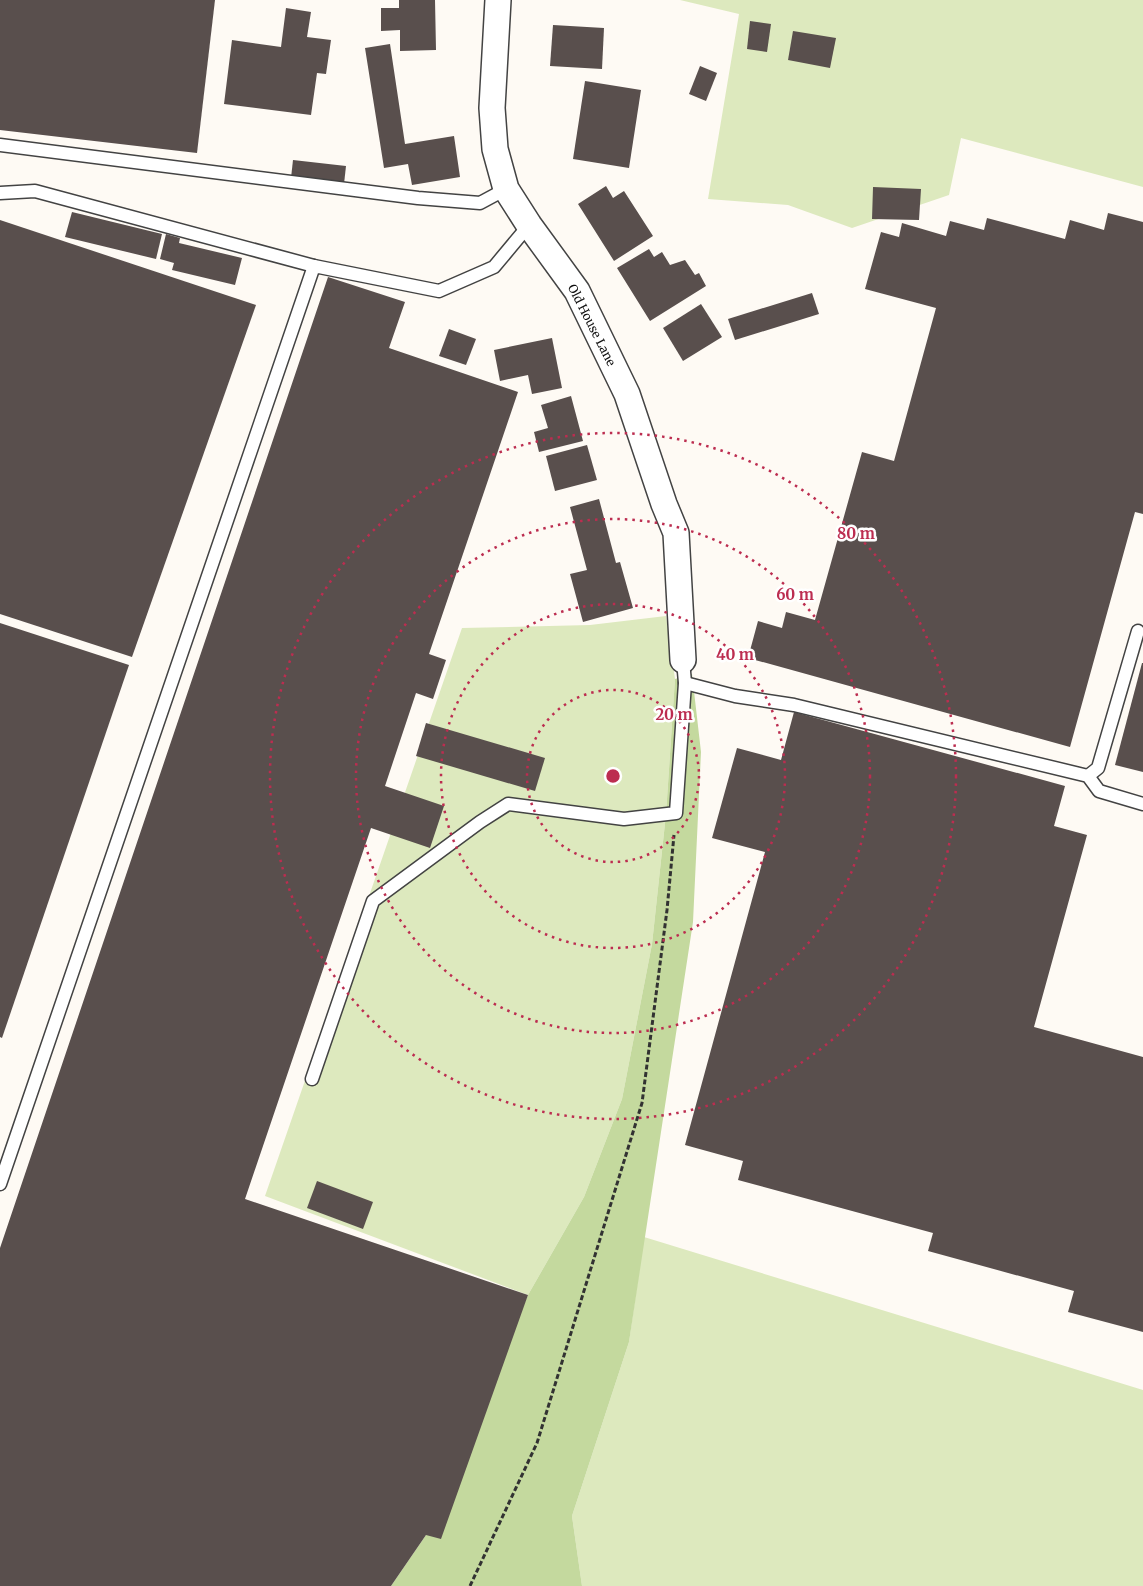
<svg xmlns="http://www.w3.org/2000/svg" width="1143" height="1586" font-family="Merriweather,serif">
<rect width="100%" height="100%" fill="#fefaf4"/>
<g fill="#dde9be">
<polygon points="680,0 1143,0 1143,187 961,138 949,195 852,228 788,205 708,199 739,14"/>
<polygon points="666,616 675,679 666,814 652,944 622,1099 584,1197 528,1295 265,1196 462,628 590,625"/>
<polygon points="644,1237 1143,1390 1143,1586 582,1586 572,1516 629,1342"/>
</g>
<polygon fill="#c4d99e" points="692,674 701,752 693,922 629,1342 572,1516 582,1586 391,1586 426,1535 528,1295 584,1197 622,1099 652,944 666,814 675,679"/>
<g fill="#594f4d">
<polygon points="0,0 215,0 197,153 0,130"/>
<polygon points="399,0 435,0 436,50 400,51 400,30 381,31 381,8 399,8"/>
<polygon points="286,8 311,12 307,37 331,40 326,74 317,73 311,115 224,104 232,40 281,47"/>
<polygon points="750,21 771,24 767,52 747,49"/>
<polygon points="553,25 604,28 602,69 550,66"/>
<polygon points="793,31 836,38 830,68 788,60"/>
<polygon points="390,44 405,144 454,136 460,177 412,185 408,164 384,168 365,48"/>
<polygon points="700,66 717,73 706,101 689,94"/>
<polygon points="585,81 641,90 629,168 573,159"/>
<polygon points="293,160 346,166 344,184 291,178"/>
<polygon points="606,186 613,198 624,191 653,236 614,261 578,204"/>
<polygon points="873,187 921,189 919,220 872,219"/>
<polygon points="72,212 162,234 156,259 65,237"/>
<polygon points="1108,213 1143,222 1143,514 1135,512 1070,747 748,658 758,621 782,628 786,612 815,620 862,452 894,461 936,308 865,289 881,232 899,237 902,223 946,236 950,221 984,230 987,218 1065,239 1070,220 1104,230"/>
<polygon points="0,220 256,305 132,657 0,614"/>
<polygon points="166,234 180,238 179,243 242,258 235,285 172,270 174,263 160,259"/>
<polygon points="649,249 654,257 662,252 670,265 685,260 695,275 699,273 706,286 650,321 617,268"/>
<polygon points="328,277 405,302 389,348 518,392 429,654 446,660 433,699 416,693 385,786 444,806 430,848 371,828 245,1199 528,1295 441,1539 426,1535 391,1586 0,1586 0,1248"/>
<polygon points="812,293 819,314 735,340 728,319"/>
<polygon points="701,304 722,337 683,361 663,328"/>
<polygon points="449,329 476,339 466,365 439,356"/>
<polygon points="552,338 562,388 532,394 528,375 500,381 494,350"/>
<polygon points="571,396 583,441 539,452 534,432 548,428 541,405"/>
<polygon points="587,445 597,480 555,491 546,456"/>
<polygon points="599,499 616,563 620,562 633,608 583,622 570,574 587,570 570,507"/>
<polygon points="0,623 129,665 2,1038 0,1037"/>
<polygon points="1142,663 1143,663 1143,772 1115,765"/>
<polygon points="794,712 1065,786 1054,826 1087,835 1034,1027 1143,1057 1143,1332 1068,1312 1074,1291 928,1251 933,1233 738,1180 743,1161 685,1145 765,852 712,838 737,748 781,760"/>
<polygon points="426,723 545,758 535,791 416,756"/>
<polygon points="317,1181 373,1202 363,1229 307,1208"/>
</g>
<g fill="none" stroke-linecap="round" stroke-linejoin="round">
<g stroke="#434343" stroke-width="15">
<g id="service">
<polyline points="0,145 418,198 480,203 506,189"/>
<polyline points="0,193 35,191 314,266"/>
<polyline points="685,683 735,696 794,705 1088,776 1099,791 1143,804"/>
<polyline points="1088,776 1098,768 1138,631"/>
<polyline points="312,1079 373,901 480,822 508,804 624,819 676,813 685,683 683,660"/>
<polyline points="0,1184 314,266 439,291 494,267 529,225"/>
</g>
</g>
<g stroke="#434343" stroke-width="28">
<polyline id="minor" points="498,0 492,108 495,149 506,189 529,225 577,291 627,394 664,504 676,533 683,660"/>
</g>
<polyline stroke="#323232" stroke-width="3" stroke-dasharray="5 2.5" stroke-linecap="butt" points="470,1586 537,1443 642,1103 667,910 674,835"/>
<use href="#service" stroke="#fff" stroke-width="12"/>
<use href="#minor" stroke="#fff" stroke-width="25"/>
</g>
<g fill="none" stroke="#bc2d50" stroke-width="2.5" stroke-dasharray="2.5 5">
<circle cx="613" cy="776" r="86"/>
<circle cx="613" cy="776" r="172"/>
<circle cx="613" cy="776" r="257"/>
<circle cx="613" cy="776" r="343"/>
</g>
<g text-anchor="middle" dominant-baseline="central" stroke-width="5" stroke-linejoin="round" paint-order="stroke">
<g font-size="12" fill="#101010" stroke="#fff">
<text transform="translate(592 325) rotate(63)">Old House Lane</text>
</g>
</g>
<circle cx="613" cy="776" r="8" fill="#bc2d50" stroke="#fff" stroke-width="2.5"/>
<g font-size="15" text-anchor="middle" font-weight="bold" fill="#bc2d50" stroke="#fff" stroke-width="5" stroke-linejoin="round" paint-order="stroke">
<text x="856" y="539">80 m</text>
<text x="795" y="600">60 m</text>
<text x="735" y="660">40 m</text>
<text x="674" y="720">20 m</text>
</g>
</svg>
